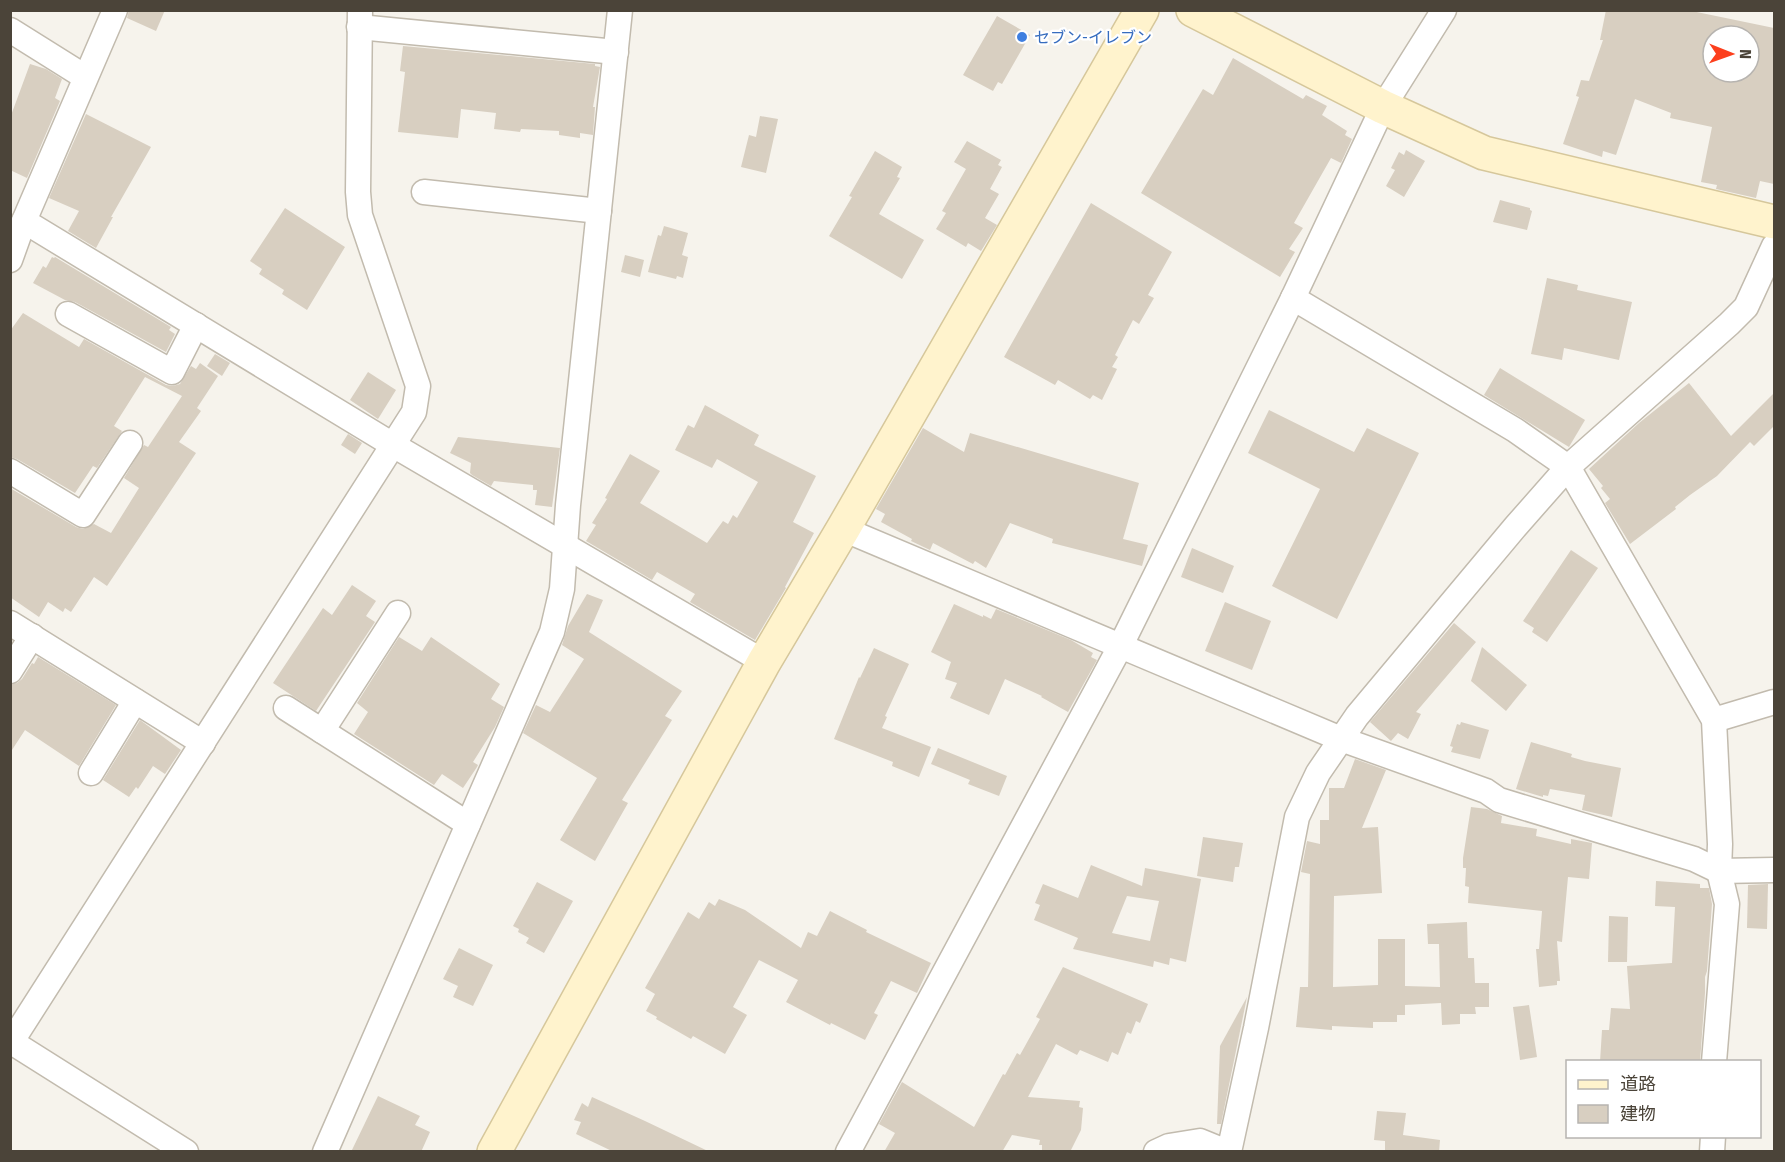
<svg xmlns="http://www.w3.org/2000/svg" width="1785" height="1162" font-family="'Fira Sans Condensed','Noto Sans JP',sans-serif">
<rect width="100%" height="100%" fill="#f6f3ec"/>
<g fill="#d8cfc1" fill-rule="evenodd">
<polygon points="129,10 165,10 156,31 127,18"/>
<path d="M1606,10H1687L1774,28V184L1760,181L1756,198L1716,189L1717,185L1701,182L1712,127L1670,118L1671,113L1635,99L1616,155L1603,151L1602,157L1563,144L1579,97L1576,96L1581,80L1589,81L1603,40H1600ZM1713,36H1749V72H1713Z"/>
<polygon points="997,16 1030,35 1002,84 998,82 993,91 963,75"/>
<polygon points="403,46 595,64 595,66 600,67 593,107 595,107 593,135 580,133 580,138 559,135 559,131 521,129 520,132 494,129 496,113 461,109 458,138 398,132 405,72 400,71"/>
<polygon points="1233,58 1303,99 1306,95 1327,106 1322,115 1347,131 1345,135 1352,139 1341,163 1331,158 1294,223 1303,228 1289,249 1295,252 1280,277 1141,193 1203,89 1213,95"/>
<polygon points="30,64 46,69 62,79 55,98 60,101 27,178 10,170 10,118"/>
<polygon points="86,114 151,147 111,217 113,217 96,248 68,231 79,211 49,198"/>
<polygon points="760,116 778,119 766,173 741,167 749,135 756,137"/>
<polygon points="967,141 1001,160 998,165 1002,167 990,189 999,194 985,218 997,225 981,251 968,243 966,247 936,229 946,213 942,211 966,169 954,162"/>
<polygon points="1406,150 1425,161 1404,197 1386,186 1395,170 1391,168 1399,152 1404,155"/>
<polygon points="875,151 902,167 897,177 900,178 879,214 924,240 902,279 829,236 852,197 849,196"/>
<polygon points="1500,200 1530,208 1530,210 1532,211 1527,230 1493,222"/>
<polygon points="1091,203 1172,252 1148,295 1154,298 1139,324 1133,320 1115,355 1118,357 1112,367 1117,369 1102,400 1093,395 1090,399 1058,380 1055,385 1004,357"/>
<polygon points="285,208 345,247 307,310 282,294 284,290 259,274 262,269 250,261"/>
<polygon points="664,226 688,233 682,255 688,257 683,278 677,276 676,279 648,272 658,235 661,236"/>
<polygon points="625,255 644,260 640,277 621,272"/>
<polygon points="52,257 54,258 55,257 171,327 169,330 175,334 166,352 75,302 65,300 33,283 43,266 46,268"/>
<polygon points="1547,278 1578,285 1577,290 1632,302 1619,360 1564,348 1562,360 1531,354"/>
<polygon points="23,313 79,347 84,339 166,385 173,386 180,384 191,366 196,369 200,363 218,376 197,408 201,411 179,442 196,453 107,586 94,577 71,612 65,608 63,612 48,602 39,617 10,597 10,488 76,527 83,529 94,524 111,533 139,488 124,478 144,445 148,447 182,396 145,377 114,426 122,431 97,468 93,466 75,493 17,459 10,457 10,331"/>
<polygon points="215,354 230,363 222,376 207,366"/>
<polygon points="1500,368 1585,420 1569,447 1484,395"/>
<polygon points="368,372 396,390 378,419 350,400"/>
<polygon points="1689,383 1731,436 1774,393 1774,426 1754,446 1750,442 1717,476 1690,495 1675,507 1676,509 1630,544 1605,503 1610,499 1601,488 1603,486 1589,469 1639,423"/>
<polygon points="705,405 759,435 754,445 816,476 793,522 814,533 785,587 786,588 755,640 690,602 695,594 657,572 652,580 586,541 596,525 592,523 607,499 605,498 630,454 660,471 640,503 707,543 723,521 728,524 733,515 737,518 758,482 717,459 712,468 675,450 688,425 694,428"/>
<polygon points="1269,410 1354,452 1367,428 1419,453 1337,619 1272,586 1320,489 1248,453"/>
<polygon points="923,428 964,452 970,433 1139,483 1123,539 1148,545 1142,566 1052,543 1053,539 1010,523 986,568 975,561 973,564 933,543 930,550 911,541 912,539 881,522 885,514 876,509"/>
<polygon points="348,434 362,443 355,454 341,445"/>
<polygon points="458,437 560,448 552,507 535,505 537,490 533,490 533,485 494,481 491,486 472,475 470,473 471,463 450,453"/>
<polygon points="1192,548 1234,566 1223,593 1181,577"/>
<polygon points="1571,550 1598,568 1547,642 1532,632 1534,628 1523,621"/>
<polygon points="352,585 376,601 366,616 375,622 316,711 273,683 323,608 332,615"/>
<polygon points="587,594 603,600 589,632 682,691 665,716 672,720 622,800 628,803 595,861 560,840 597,778 523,733 536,705 550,712 584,659 562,645 568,626"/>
<polygon points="1225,602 1271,621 1252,670 1205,651"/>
<polygon points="954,604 983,617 983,615 991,619 996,609 1071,640 1093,653 1091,657 1097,660 1068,712 1041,697 1042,696 1005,679 989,715 950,698 957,683 945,679 951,662 931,652"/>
<polygon points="1454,623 1476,642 1416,712 1421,714 1408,739 1398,733 1391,741 1370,722"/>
<polygon points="399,637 422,651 431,637 500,684 491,699 504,707 495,727 473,762 478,765 477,767 463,788 442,774 434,785 354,734 368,712 357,703"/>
<polygon points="1482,647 1527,685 1506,711 1471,681"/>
<polygon points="874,648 909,664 885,716 887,717 882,728 931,747 919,777 892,766 893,762 834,739 859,677 860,678"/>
<polygon points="38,657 116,705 79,766 25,730 10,753 10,685 17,683 22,679 32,663 34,664"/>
<polygon points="140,720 181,750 165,774 153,766 138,789 136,787 129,797 103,780"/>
<polygon points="1461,722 1489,730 1480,759 1451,752 1453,747 1450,746 1457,724 1460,725"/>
<polygon points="1531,742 1572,754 1571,757 1585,761 1621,768 1612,817 1582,810 1585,795 1550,789 1548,796 1543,795 1543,797 1516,789"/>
<polygon points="938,748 1007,776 999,796 968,784 970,780 931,764"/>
<polygon points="1355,759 1386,770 1362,828 1378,827 1382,893 1334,896 1333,987 1378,985 1378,939 1405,939 1405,986 1440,987 1439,944 1428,944 1427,924 1467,922 1468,958 1474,958 1475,983 1489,983 1489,1007 1475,1007 1476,1014 1460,1014 1460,1024 1442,1025 1441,1003 1405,1005 1405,1015 1397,1015 1397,1022 1373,1022 1373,1028 1332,1026 1332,1030 1296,1027 1300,987 1308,987 1310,874 1301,872 1307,841 1320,844 1320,820 1329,820 1329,788 1344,788"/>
<polygon points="1471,807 1487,809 1502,816 1501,823 1537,829 1536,836 1571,844 1571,839 1592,843 1589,879 1568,877 1562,942 1557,941 1560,981 1557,981 1557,985 1539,987 1536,949 1539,949 1542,911 1468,903 1469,887 1465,886 1466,868 1463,868 1463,858"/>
<polygon points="1203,837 1243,843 1239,867 1235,867 1233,882 1197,876"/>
<path d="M1091,865L1142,886L1145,868L1201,879L1186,962L1170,958L1169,965L1154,961L1153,967L1073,949L1078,938L1034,920L1040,905L1035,903L1043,884L1078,898ZM1127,896L1159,901L1150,941L1112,933Z"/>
<polygon points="1656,881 1700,884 1700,888 1709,888 1712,904 1707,971 1705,977 1705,993 1700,1062 1600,1062 1602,1030 1609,1030 1611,1008 1630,1009 1627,966 1672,963 1675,907 1655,906"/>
<polygon points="537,882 573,901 544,953 526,943 529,938 518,932 519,929 513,926"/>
<polygon points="1768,884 1767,929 1747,928 1748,885"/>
<polygon points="719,899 745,910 801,948 808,932 817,936 830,911 867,930 866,932 931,963 917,993 891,981 874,1013 878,1015 865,1040 831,1023 830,1025 786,1002 798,980 759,960 733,1007 747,1015 725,1054 693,1036 691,1039 656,1019 657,1017 646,1011 655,994 645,988 688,912 699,919 709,902 715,906"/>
<polygon points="1609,916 1628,917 1627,962 1608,962"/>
<polygon points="459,948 493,965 473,1006 453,997 458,986 443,979"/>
<polygon points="1063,967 1148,1004 1140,1023 1136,1021 1131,1034 1127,1032 1118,1055 1112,1052 1108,1062 1080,1050 1077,1055 1056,1044 1028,1097 1080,1101 1079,1107 1083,1108 1081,1130 1070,1152 1042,1152 1042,1145 1039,1145 1040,1140 1012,1135 1002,1152 884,1152 895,1133 879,1124 902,1082 974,1127 1003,1074 1005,1075 1017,1053 1020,1055 1040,1019 1036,1017"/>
<polygon points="1247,997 1221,1124 1217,1124 1220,1046"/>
<polygon points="1529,1005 1537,1057 1520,1060 1513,1007"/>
<polygon points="378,1096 420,1116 415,1125 430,1132 421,1152 351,1152"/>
<polygon points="592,1097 645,1121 710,1152 614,1152 576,1134 581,1122 574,1120 582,1103 588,1107"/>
<polygon points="1377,1111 1406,1113 1403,1135 1440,1140 1439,1152 1385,1152 1385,1141 1374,1140"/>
</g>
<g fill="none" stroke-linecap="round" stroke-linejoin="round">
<g stroke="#c2bbae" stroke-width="27">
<g id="street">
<polyline points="359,27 616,52"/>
<polyline points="10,30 85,77"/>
<polyline points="424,192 599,211"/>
<polyline points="24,221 393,445 764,662"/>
<polyline points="10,260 24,221 115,10"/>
<polyline points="1293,298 1515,430 1568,467 1714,720 1720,844 1719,871 1727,904 1714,1062"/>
<polyline points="68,314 172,372 196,325"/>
<polyline points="10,471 83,515 130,443"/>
<polyline points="843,529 1341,739 1486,791 1499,800 1694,859 1719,871 1774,870"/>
<polyline points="10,623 203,743"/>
<polyline points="10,671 32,636"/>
<polyline points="286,708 468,824"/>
<polyline points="1714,720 1774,702"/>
<polyline points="322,731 398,613"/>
<polyline points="91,773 135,701"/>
<polyline points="10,1041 186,1152"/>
<polyline points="10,1044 414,412 418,386 360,215 358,192 360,10"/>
<polyline points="325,1152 552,632 562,589 568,505 620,10"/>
<polyline points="848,1152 1121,645 1293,298 1383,107 1444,10"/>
<polyline points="1156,1152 1169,1146 1200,1141 1227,1152"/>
<polyline points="1229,1152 1256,1028 1297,817 1318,773 1357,716 1516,526 1568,467 1729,324 1746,307 1774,246"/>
<polyline points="1712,1152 1713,1136"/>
</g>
</g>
<g stroke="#d6c79b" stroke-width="36">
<g id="secondary">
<polyline points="1193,10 1383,107 1484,153 1774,222"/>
<polyline points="494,1152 764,662 843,529 1142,10"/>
</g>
</g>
<use href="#street" stroke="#fff" stroke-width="24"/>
<use href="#secondary" stroke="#fff3cd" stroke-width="33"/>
</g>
<circle fill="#3f7fe0" stroke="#fff" stroke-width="2" cx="1022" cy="37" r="6"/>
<g text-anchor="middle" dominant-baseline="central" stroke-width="4.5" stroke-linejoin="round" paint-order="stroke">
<g font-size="16" fill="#366cbe" stroke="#fff" text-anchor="start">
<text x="1034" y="37">セブン-イレブン</text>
</g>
</g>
<rect width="1785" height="1162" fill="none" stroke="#4b4439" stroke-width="24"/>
<rect x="1566" y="1060" width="195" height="78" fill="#ffffff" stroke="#b7b4b0" stroke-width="1.5"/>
<rect x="1578" y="1080" width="30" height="9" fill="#fff3cd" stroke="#b7b4b0" stroke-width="1.5"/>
<text x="1620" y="1090" font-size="18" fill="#4b4439">道路</text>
<rect x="1578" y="1105" width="30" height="18" fill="#d8cfc1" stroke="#b7b4b0" stroke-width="1.5"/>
<text x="1620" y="1120" font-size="18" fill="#4b4439">建物</text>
<g transform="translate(1731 54) rotate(91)"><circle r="28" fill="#ffffff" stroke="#b7b4b0" stroke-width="1.5"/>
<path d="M0-4.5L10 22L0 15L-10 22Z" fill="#fc3f1d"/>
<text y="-9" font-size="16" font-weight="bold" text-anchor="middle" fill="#4b4439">N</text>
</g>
</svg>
